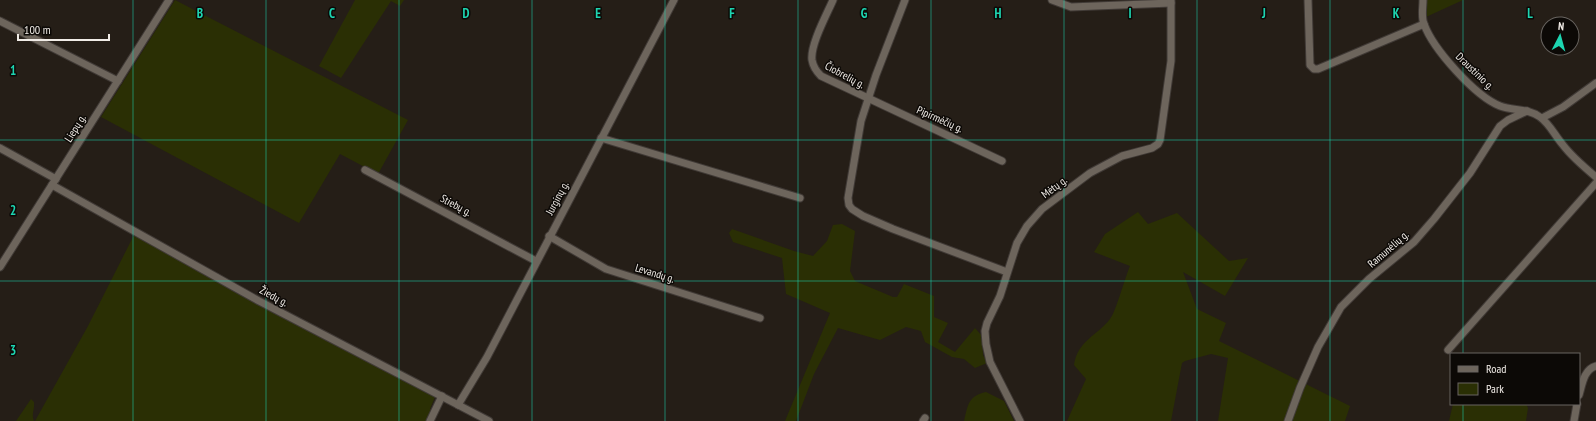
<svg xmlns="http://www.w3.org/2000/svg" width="1596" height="421" font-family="'PT Sans Narrow',sans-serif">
<rect width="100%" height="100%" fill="#251e17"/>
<g fill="#2a2f04">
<polygon points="175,0 408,120 378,174 340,154 299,223 101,117"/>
<polygon points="355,0 404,0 400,6 391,1 341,78 319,66"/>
<polygon points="1426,0 1463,0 1426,17"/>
<path d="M1138,212L1148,224L1177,213L1229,261L1248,258L1225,296L1183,272L1197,309L1226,323L1219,341L1350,406L1345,421H1218L1228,358L1211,354L1185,361L1182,363L1171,421H1067L1086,379L1074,365C1078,340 1096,337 1110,319C1116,312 1125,277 1130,266L1094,252L1105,234Z"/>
<polygon points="842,224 855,231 850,271 855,281 893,297 897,297 904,284 934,296 934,317 948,323 938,342 955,352 975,328 982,336 983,355 987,363 975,368 964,359 952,357 925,342 921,331 906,327 880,340 838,328 814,374 796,421 785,421 830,313 786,294 782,258 733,242 729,233 732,229 794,251 813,256 827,241 833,225"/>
<polygon points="134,235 256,304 435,397 430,409 433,412 428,421 35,421 88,326"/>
<path d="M986,392L1004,401L1014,421H964C968,405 968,396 986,392Z"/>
<path d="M31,399L34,402C35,409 31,414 34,421H16Z"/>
<polygon points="1453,404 1526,404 1528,408 1526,421 1449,421"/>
</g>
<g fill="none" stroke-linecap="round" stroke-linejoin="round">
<g stroke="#403a36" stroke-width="9">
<g id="street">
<path d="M833,0C827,14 810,45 812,60C813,66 816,71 821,76L1002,161"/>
<polyline points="905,0 876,75 861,121 848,198 849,205 852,209 863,216 893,229 1007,272"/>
<polyline points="1052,0 1071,7 1171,3"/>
<polyline points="1308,0 1310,65 1314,69 1318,69 1424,24"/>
<path d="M1423,0C1423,8 1421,17 1424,24C1433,49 1475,96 1500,106C1513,111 1528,108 1540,117C1550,124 1555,136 1563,145C1572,157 1584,167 1596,177"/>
<polyline points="0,21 118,81"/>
<polyline points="1542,118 1563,107 1596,83"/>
<polyline points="601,138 800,198"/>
<polyline points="0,148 56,179"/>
<polyline points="365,170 536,261"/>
<polyline points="52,185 259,301 489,421"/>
<polyline points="549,236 606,269 760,318"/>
<polyline points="0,267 169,0"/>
<polyline points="1448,350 1596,183"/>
<path d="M1579,395C1582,385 1584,369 1596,366"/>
<polyline points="458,405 487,357 674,0"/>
<polyline points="430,421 442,396"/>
<polyline points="923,421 925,418"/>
<polyline points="1020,421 990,362 986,344 985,331 987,323 1000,296 1017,243 1027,226 1042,209 1090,173 1122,156 1152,148 1158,144 1160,140 1171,61 1171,0"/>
<polyline points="1288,421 1300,388 1318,347 1341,307 1369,279 1414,242 1434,219 1470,173 1500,126 1508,120 1527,111"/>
<polyline points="1574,421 1577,404"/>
</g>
</g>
<use href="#street" stroke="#6d655c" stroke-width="7"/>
</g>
<path fill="none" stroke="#1dd5b1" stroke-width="1" stroke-opacity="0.55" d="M133,0V421M266,0V421M399,0V421M532,0V421M665,0V421M798,0V421M931,0V421M1064,0V421M1197,0V421M1330,0V421M1463,0V354M0,140H1596M0,281H1596M1463,404V421"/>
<g text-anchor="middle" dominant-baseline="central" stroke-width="3" stroke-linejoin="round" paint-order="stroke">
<g font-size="11" fill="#f1ece7" stroke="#0c0906">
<text transform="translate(1475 71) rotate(44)">Draustinio g.</text>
<text transform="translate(845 75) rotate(28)">Čiobrelių g.</text>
<text transform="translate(940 119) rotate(24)">Pipirmėčių g.</text>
<text transform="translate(75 128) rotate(-58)">Liepų g.</text>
<text transform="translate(1054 187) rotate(-37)">Mėtų g.</text>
<text transform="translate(557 198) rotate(-62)">Jurginų g.</text>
<text transform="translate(456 205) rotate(28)">Stiebų g.</text>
<text transform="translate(1388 249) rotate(-41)">Ramunėlių g.</text>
<text transform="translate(655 273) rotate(17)">Levandų g.</text>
<text transform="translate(274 296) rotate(28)">Žiedų g.</text>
</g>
</g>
<g font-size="13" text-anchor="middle" font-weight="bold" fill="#1dd5b1" stroke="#0c0906" stroke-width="3" stroke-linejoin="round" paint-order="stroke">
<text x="200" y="18">B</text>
<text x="332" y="18">C</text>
<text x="466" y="18">D</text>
<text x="598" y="18">E</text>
<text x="732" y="18">F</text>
<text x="864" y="18">G</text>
<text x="998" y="18">H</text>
<text x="1130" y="18">I</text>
<text x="1264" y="18">J</text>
<text x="1396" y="18">K</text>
<text x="1530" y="18">L</text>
<text x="13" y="75">1</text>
<text x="13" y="215">2</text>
<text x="13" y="355">3</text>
</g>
<rect x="1450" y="353" width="130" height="52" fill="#0c0906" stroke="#686460"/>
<rect x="1458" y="366" width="20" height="6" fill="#6d655c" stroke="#686460"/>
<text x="1486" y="373" font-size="12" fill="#f1ece7">Road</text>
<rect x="1458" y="383" width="20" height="12" fill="#2a2f04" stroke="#686460"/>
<text x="1486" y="393" font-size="12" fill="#f1ece7">Park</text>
<g transform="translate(1560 36) rotate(6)"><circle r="19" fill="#0c0906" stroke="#686460"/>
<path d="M0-3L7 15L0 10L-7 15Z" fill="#1dd5b1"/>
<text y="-6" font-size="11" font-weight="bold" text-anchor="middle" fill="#f1ece7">N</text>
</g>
<path d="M18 34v6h91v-6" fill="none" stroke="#f1ece7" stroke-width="2"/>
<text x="24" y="34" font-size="12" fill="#f1ece7" stroke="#0c0906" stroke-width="3" paint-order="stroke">100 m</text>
</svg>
